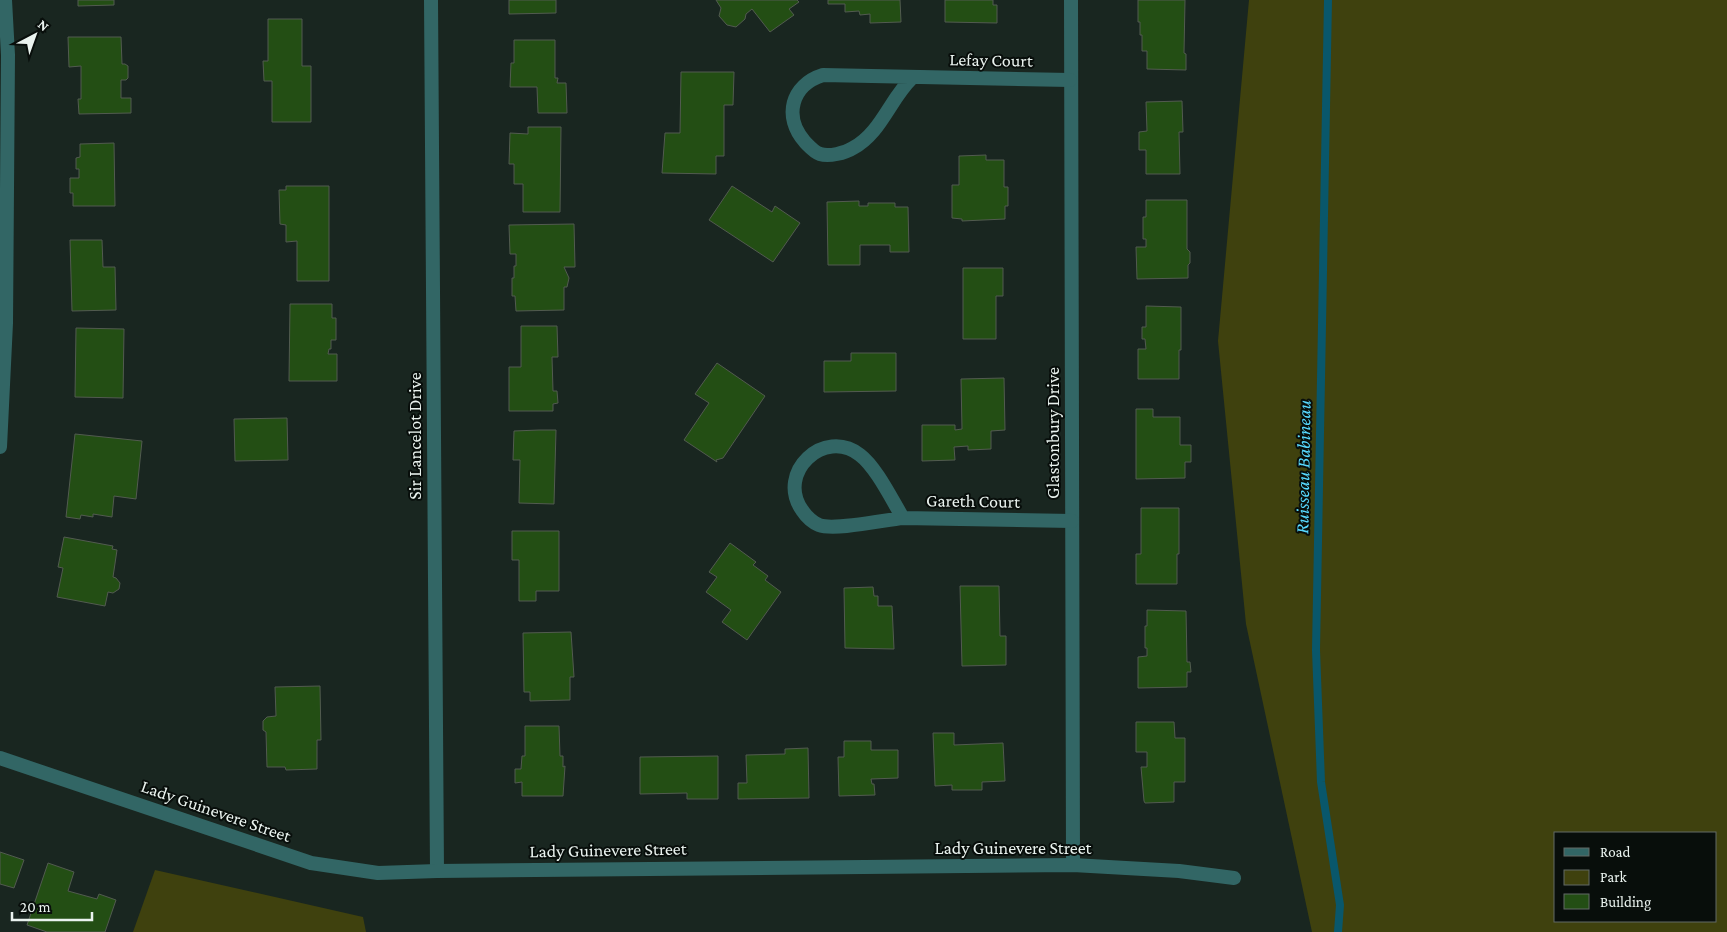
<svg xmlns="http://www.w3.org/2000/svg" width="1727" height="932" font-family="'Crimson Pro',serif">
<rect width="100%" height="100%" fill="#192620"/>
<g fill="#3f410e" fill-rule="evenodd">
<path d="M1249,0H1727V932H1312L1246,624L1218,341ZM1716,833V921H1556V833Z"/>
<polygon points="155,870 363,917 366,932 133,932"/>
</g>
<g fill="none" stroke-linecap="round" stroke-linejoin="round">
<polyline stroke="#09576b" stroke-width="8" points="1328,0 1316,650 1321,782 1340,905 1338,932"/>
</g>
<g fill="#234e14" stroke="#525b50">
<polygon points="78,0 114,0 114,5 78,6"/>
<polygon points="509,0 556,0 556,13 509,14"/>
<polygon points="716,0 797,0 799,2 789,9 794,15 770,32 752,9 746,14 745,19 736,27 727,25 719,16 721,8"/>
<polygon points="828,0 900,0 901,22 870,23 870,14 860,15 859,11 845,12 845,4 828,4"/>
<polygon points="945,0 993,0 993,5 997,5 997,23 945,22"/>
<polygon points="1138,0 1185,0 1184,53 1186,54 1186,70 1147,69 1147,51 1142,51 1142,35 1140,35 1140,22 1138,22"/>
<polygon points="268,19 302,19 302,66 311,66 311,122 272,122 272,81 264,81 263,61 268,61"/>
<polygon points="68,37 121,37 122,64 125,64 128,66 128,78 126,80 121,80 121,98 131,98 131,113 79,114 78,99 81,99 81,66 69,67"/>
<polygon points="514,40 555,40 555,78 558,78 557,83 566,83 567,113 538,113 537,87 510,87 511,63 514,63"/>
<polygon points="681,72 734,72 733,105 724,105 724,156 716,156 716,174 662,173 665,133 680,133"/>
<polygon points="1182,101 1183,132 1179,132 1180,174 1146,174 1146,150 1139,150 1139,132 1147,131 1146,102"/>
<polygon points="528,127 561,127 560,212 523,212 523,184 514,184 514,164 509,164 510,133 528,134"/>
<polygon points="114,143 115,206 73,206 73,193 70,193 70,178 79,178 79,169 76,169 76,158 80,157 80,144"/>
<polygon points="986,155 986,160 1004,160 1004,187 1008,187 1008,206 1005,206 1005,219 962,221 962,219 952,218 952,185 959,185 959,156"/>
<polygon points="286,186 329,186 329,281 297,281 297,241 286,242 286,225 280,224 279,190 286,190"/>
<polygon points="732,186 772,212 775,206 800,223 773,262 709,220"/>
<polygon points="1146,200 1187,200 1187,249 1190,252 1190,263 1188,265 1188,278 1137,279 1136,247 1146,247 1146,239 1143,239 1143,217 1146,217"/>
<polygon points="859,201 859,206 868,206 868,203 895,203 895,207 908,207 909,252 890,252 890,245 860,245 860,265 828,265 827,202"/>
<polygon points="574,224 575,267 564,267 569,278 567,287 564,287 564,310 516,311 515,296 512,296 512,278 514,278 514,266 516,266 516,254 510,254 509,225"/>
<polygon points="70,240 102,240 103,267 115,267 116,310 72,311"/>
<polygon points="963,268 1003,268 1003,296 996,296 996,339 963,339"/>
<polygon points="290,304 332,304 332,318 336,318 336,340 331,340 331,349 329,349 328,354 337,354 337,381 289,381"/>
<polygon points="1146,306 1181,307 1181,350 1179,350 1179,379 1138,379 1138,349 1146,349 1145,339 1142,339 1142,327 1146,327"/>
<polygon points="521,326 557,326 558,357 552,357 553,391 557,391 558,403 553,404 553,411 509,411 509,367 521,367"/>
<polygon points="76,328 124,329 123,398 75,397"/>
<polygon points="851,353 896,353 896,391 824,392 824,361 851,361"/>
<polygon points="717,363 765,396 723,458 716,460 717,462 684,440 709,403 695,394"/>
<polygon points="1004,378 1005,430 991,431 991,449 968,450 968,446 954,447 955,460 922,461 922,425 955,425 955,430 962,429 961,379"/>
<polygon points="1136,409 1153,409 1153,417 1180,417 1180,445 1191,445 1191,462 1185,462 1185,478 1136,479"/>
<polygon points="287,418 288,460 235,461 234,419"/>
<polygon points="539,430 556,430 554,504 519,503 520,460 513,460 514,431"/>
<polygon points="75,434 142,441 136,499 114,496 112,517 93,514 93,517 81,515 80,519 66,517"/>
<polygon points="1141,508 1179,508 1179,554 1177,554 1177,584 1136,584 1136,554 1141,554"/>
<polygon points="512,531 559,531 559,591 536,591 536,601 519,601 519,560 512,560"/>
<polygon points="64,537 113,546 112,549 117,550 113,577 116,578 120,583 119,589 113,593 108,592 105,606 57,597 63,568 58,567"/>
<polygon points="730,543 756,562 753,565 768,576 765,580 781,592 747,640 722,622 731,610 706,592 717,577 709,572"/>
<polygon points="960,586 999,586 1000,636 1006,636 1006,665 962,666"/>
<polygon points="873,587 874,596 878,596 878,606 892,606 894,649 845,648 844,588"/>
<polygon points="1147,610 1186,611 1187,662 1190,662 1191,672 1187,672 1187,687 1138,688 1138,657 1147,656 1147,648 1145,648 1145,626 1147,626"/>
<polygon points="571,632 574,677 570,677 570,700 530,701 530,692 524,692 523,633"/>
<polygon points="320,686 321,740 317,740 317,769 286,770 285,767 267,767 266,732 263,730 263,721 267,717 276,716 275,687"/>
<polygon points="1136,722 1174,722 1175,738 1185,738 1185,782 1174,782 1174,802 1145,803 1144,801 1141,767 1147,767 1147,752 1136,752"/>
<polygon points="525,726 559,726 560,756 563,756 563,767 565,766 563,796 522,796 522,782 515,783 515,769 521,769 522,756 525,756"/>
<polygon points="933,733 954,733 954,745 1003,743 1005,781 982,782 982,790 952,790 952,785 935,786"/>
<polygon points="844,741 871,741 871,750 898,750 898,778 871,779 872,784 874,784 875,795 839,796 838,757 844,757"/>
<polygon points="808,748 809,798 738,799 738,783 747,783 746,755 785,754 785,749"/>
<polygon points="718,756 718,799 687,799 687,793 640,794 640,757"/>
<polygon points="0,852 24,860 14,888 0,884"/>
<polygon points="48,863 74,872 68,891 97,899 99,894 116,900 105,932 47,932 27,925"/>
</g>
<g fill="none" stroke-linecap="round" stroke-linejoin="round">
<g stroke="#326665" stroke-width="14">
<polyline points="431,0 437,871"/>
<polyline points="1071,0 1073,865"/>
<path d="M912,78C890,99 881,133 853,148C845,153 829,157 820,154C814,152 809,146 805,142C783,117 791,85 823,75L1070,80"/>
<polyline points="0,447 6,323 8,55 5,0"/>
<path d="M903,518C884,520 834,531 819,525C812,522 806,516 802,510C776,473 824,427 860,455C876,467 892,500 903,518L1072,521"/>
<polyline points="0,758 311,863 378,873 437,871 1073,865 1179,871 1234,878"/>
</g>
</g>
<g text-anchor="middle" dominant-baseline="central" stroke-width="4" stroke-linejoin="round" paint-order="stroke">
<g font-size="18" fill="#eaf3ef" stroke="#080e0b">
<text transform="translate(991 60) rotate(1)">Lefay Court</text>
<text transform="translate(1053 433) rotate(-90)">Glastonbury Drive</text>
<text transform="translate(415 436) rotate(-90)">Sir Lancelot Drive</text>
<text transform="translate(973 501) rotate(1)">Gareth Court</text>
<text transform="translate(216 811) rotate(19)">Lady Guinevere Street</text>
<text x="1013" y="848">Lady Guinevere Street</text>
<text transform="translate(608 850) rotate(-1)">Lady Guinevere Street</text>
</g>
<g font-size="19" font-style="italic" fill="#57d8fe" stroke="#080e0b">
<text transform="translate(1303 467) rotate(-89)">Ruisseau Babineau</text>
</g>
</g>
<rect x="1554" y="832" width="162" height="90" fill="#080e0b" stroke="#626a66"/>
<rect x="1564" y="848" width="25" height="8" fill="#326665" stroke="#626a66"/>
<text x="1600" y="857" font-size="15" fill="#eaf3ef">Road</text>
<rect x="1564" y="870" width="25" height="15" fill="#3f410e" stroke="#626a66"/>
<text x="1600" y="882" font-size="15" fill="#eaf3ef">Park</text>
<rect x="1564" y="894" width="25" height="15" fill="#234e14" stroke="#626a66"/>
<text x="1600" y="907" font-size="15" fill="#eaf3ef">Building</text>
<g transform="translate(35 35) rotate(41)" stroke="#080e0b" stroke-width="4" paint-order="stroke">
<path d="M0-4L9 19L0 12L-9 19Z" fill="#eaf3ef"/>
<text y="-8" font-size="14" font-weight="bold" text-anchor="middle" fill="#eaf3ef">N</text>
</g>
<path d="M12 912v8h80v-8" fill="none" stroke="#eaf3ef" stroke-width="2.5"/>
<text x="20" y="912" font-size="15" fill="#eaf3ef" stroke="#080e0b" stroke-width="4" paint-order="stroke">20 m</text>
</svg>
